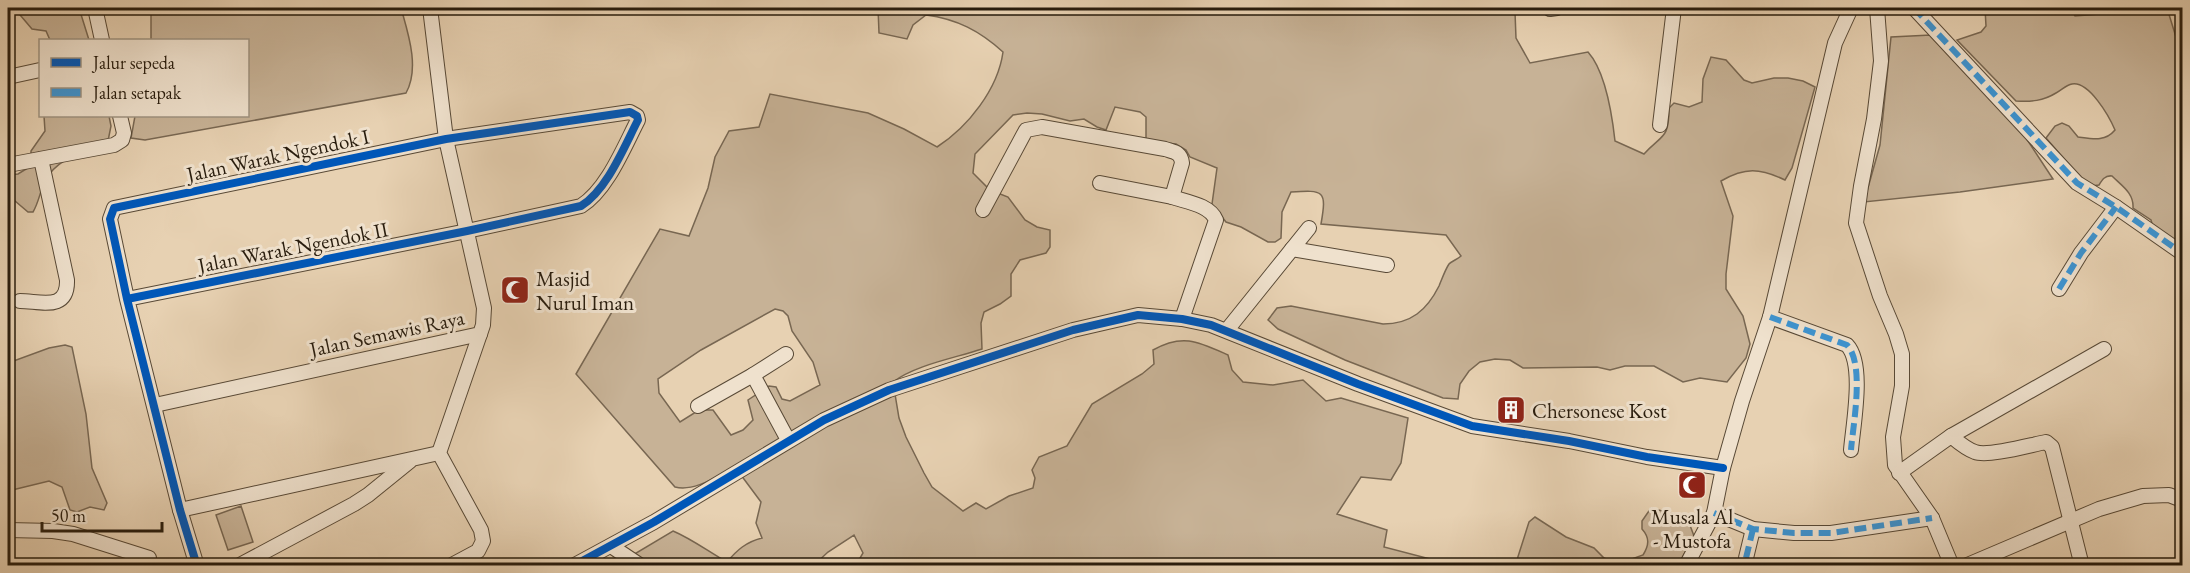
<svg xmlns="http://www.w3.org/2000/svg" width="2190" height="573" font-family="'EB Garamond',serif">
<rect width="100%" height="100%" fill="#e7d1b2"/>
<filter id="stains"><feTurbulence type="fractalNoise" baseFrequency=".00333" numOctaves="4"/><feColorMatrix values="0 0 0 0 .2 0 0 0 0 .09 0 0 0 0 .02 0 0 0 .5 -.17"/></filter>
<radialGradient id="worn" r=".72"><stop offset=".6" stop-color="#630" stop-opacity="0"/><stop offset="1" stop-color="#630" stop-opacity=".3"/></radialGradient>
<g fill="#c7b296" stroke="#786752" stroke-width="1.5" fill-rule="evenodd">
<polygon points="8,8 79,8 89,40 50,40 46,31 32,29 15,9"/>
<path d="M148,8H401C408,33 420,68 406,93L145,140L131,138L135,116H248V40H151V15Z"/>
<path d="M878,8H1526L1515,12L1516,38L1530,63L1588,52C1606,72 1612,114 1615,141L1644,154C1662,134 1669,140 1669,108L1674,103L1689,107L1702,102L1703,79L1711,57L1726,60L1744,80L1752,83L1774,78H1788L1803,81L1815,87L1792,168L1785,180C1760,168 1745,167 1721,181L1733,216L1726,274V289L1743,316L1750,344L1746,358L1727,382L1700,378L1683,382L1654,366H1625L1610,370L1597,367L1523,368L1510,360L1495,359L1480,362L1469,371L1460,384L1458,399L1443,398L1345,360L1278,329L1268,320L1277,308L1291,306L1383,324C1411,324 1427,310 1439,286C1442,279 1445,270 1449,264C1452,261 1458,259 1461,256L1446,235L1321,224C1327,190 1324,190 1291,192L1282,212L1281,238L1275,242H1268L1241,227L1226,222L1212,204L1217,168L1190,157L1186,150L1176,144L1146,142V117L1140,112L1115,107L1106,130L1097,127L1084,119L1070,121L1042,114L1027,113L1013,115L975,154L973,173L990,190L1008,197L1025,220L1037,227L1050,230V247L1046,253L1020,260L1011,274V296L1000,304L984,312L981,323L982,349C955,358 915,365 893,382L899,418L906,437L924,473L932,487L963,511L976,503L986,509L1009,496L1033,488L1035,478L1032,470L1039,457L1067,446L1092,404L1142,374L1154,364L1153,350C1183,333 1199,342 1228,355L1232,370L1243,382L1273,385L1303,380L1326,401L1341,398L1408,418L1401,463L1391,480L1361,477L1337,514L1387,530L1384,547L1453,565H856L863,553L854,535L828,552L814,565H616L673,531C692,539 709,552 727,562C737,550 746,542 762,538L756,523L761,502L735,467C717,476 695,492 675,487L576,374L660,229L689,236L708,188L715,157L729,131L759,127L770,94L868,113L904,129L937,147C968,127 998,89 1003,52C980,31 957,19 926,15L913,25L907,39L879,33ZM775,309L783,311L788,316L792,331L813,362L820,385L790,401L782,399L776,387L769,386L748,400L753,420L743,430L731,435L713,410H699L680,422L659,393L658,379L701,350Z"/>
<path d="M1985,8H2071L2075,16L2113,13L2125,8H2167L2176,37L2182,43V256L2153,227L2151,220L2133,208C2134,193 2122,186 2112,176C2105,175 2102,180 2099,185L2091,186L2085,183L2046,138L2055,126L2062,123L2069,126L2078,137C2093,139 2105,142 2115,130C2109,116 2089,81 2072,84C2066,85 2062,90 2056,93C2043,101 2031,102 2016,101L1957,40L1981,32L1986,26Z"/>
<polygon points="1931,35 2026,138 2053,179 1960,192 1864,202 1880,145 1891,37"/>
<path d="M44,116H109L111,126L108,141C86,151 56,158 45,181C40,191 39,202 33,212H28L8,195V175L18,174L31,166V151L45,131Z"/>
<polygon points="65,345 72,347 86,414 92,468 107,503 104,510 90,507 77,512 70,510 62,487 49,481 8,491 8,363 49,348"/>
<polygon points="241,506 253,542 228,550 216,515"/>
<path d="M1651,508L1681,516L1688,520L1694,536L1678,565L1515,566L1529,522L1535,517L1566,537L1594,548L1604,558L1618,564L1643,555C1649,545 1650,538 1642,529V521Z"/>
</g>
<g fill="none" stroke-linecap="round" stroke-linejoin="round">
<g stroke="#584936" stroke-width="16">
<g id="minor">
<polyline points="95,8 102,40"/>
<polyline points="1877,8 1881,61 1874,119 1861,186 1856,223 1880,296 1896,334 1902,354 1902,386 1893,437 1895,465 1932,518 1952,566"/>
<polyline points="1914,8 2077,183 2116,207 2182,253"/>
<polyline points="1550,9 1557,8"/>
<polyline points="8,77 40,70"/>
<polyline points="1660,125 1674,8"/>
<polyline points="8,165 114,145 122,140 124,133 120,116"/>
<polyline points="1100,183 1172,197"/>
<path d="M983,210L1026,130L1042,127L1165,149C1174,152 1181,152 1182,163L1172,197C1187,202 1210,205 1216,220L1182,319"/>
<polyline points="1292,249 1387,265"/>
<polyline points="2059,289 2081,253 2116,207"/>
<path d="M127,299L467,231L581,206C607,190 624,147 638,120L637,116L630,112L446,139L114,208L110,219L127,299L180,510L197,566"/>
<path d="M20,301C40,301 68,312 67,280L41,159"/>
<path d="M1770,317L1847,345C1865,364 1853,425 1851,450"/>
<polyline points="1227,330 1309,228"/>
<polyline points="786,354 753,375 788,440"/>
<polyline points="155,405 480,334 483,325 484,308 446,139 430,8"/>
<polyline points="698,406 753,375"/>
<polyline points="1951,436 2104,349"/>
<path d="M1899,473L1951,436C1958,442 1966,449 1975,452C1988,457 2030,445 2046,442L2052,447L2082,566"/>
<polyline points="180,510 439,453"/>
<polyline points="1714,513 1753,529 1794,533 1831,533 1932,518"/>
<polyline points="8,530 53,531 73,534 149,558"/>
<polyline points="611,546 641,566"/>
<polyline points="1746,558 1753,529"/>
<polyline points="238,566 354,504 368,495 410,461"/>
<polyline points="450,566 478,551 483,541 481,530 439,453 480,334"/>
<polyline points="573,566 654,522 824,420 889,390 1073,330 1138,315 1182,319 1211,325 1358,384 1472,426 1569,441 1647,457 1723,468"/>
<polyline points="1686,566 1714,513 1723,468 1742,401 1770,317 1835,43 1851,8"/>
<polyline points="1965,566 2099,509 2143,496 2169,495 2182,500"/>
</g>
</g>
<use href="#minor" stroke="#efe1cd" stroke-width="14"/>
<g stroke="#3c94d2" stroke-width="6" stroke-dasharray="12 6" stroke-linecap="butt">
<polyline points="1914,8 2077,183 2116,207 2182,253"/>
<polyline points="2059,289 2081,253 2116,207"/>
<path d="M1770,317L1847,345C1865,364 1853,425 1851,450"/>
<polyline points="1714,513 1753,529 1794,533 1831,533 1932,518"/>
<polyline points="1746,558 1753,529"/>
</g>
<g stroke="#efe1cd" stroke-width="11">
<g id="cycleway">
<path d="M127,299L467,231L581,206C607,190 624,147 638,120L637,116L630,112L446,139L114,208L110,219L127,299L180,510L197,566"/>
<polyline points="573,566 654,522 824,420 889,390 1073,330 1138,315 1182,319 1211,325 1358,384 1472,426 1569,441 1647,457 1723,468"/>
</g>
</g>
<use href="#cycleway" stroke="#0057b8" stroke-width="8"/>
</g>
<defs>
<g id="mosque-square" transform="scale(1.5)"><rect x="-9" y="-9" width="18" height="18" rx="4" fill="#8f2418" stroke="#efe1cd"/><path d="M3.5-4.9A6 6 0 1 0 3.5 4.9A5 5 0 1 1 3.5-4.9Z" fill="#fff"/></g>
<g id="building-square" transform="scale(1.5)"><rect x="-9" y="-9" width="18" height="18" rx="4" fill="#8f2418" stroke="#efe1cd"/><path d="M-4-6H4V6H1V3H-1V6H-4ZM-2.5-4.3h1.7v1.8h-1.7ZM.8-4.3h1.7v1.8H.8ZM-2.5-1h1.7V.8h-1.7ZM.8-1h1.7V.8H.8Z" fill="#fff"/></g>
</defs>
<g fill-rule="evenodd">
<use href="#mosque-square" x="515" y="290"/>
<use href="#building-square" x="1511" y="410"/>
<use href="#mosque-square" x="1692" y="485"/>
</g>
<g text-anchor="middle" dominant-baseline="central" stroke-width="6" stroke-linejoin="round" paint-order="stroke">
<g font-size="21" fill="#281c0d" stroke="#efe1cd">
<text transform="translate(278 155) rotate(-12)">Jalan Warak Ngendok I</text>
<text transform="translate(293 247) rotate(-11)">Jalan Warak Ngendok II</text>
<text transform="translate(387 333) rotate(-12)">Jalan Semawis Raya</text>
</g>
<g font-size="21" fill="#281c0d" stroke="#efe1cd" text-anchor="start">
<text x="536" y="278">Masjid<tspan x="536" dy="24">Nurul Iman</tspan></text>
<text x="1532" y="410">Chersonese Kost</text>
<text x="1692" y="516" text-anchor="middle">Musala Al<tspan x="1692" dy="24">- Mustofa</tspan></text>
</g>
</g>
<rect width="2190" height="573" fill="none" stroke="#e7d1b2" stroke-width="30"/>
<rect x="9" y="9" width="2172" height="555" fill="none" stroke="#281c0d" stroke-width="3"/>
<rect x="15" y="15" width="2160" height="543" fill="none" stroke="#281c0d" stroke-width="1.5"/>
<rect x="39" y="39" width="210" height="78" fill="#efe1cd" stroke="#9f9280" stroke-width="1.5"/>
<rect x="51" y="58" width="30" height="9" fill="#0057b8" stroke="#9f9280" stroke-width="1.5"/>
<text x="93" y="69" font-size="18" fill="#281c0d">Jalur sepeda</text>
<rect x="51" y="88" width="30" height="9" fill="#3c94d2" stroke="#9f9280" stroke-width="1.5"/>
<text x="93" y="99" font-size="18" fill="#281c0d">Jalan setapak</text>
<path d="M42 522v9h120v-9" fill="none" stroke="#281c0d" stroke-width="3"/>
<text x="51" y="522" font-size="18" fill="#281c0d" stroke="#efe1cd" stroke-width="4.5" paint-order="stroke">50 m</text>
<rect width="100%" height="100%" filter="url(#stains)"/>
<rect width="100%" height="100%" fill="url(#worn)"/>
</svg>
